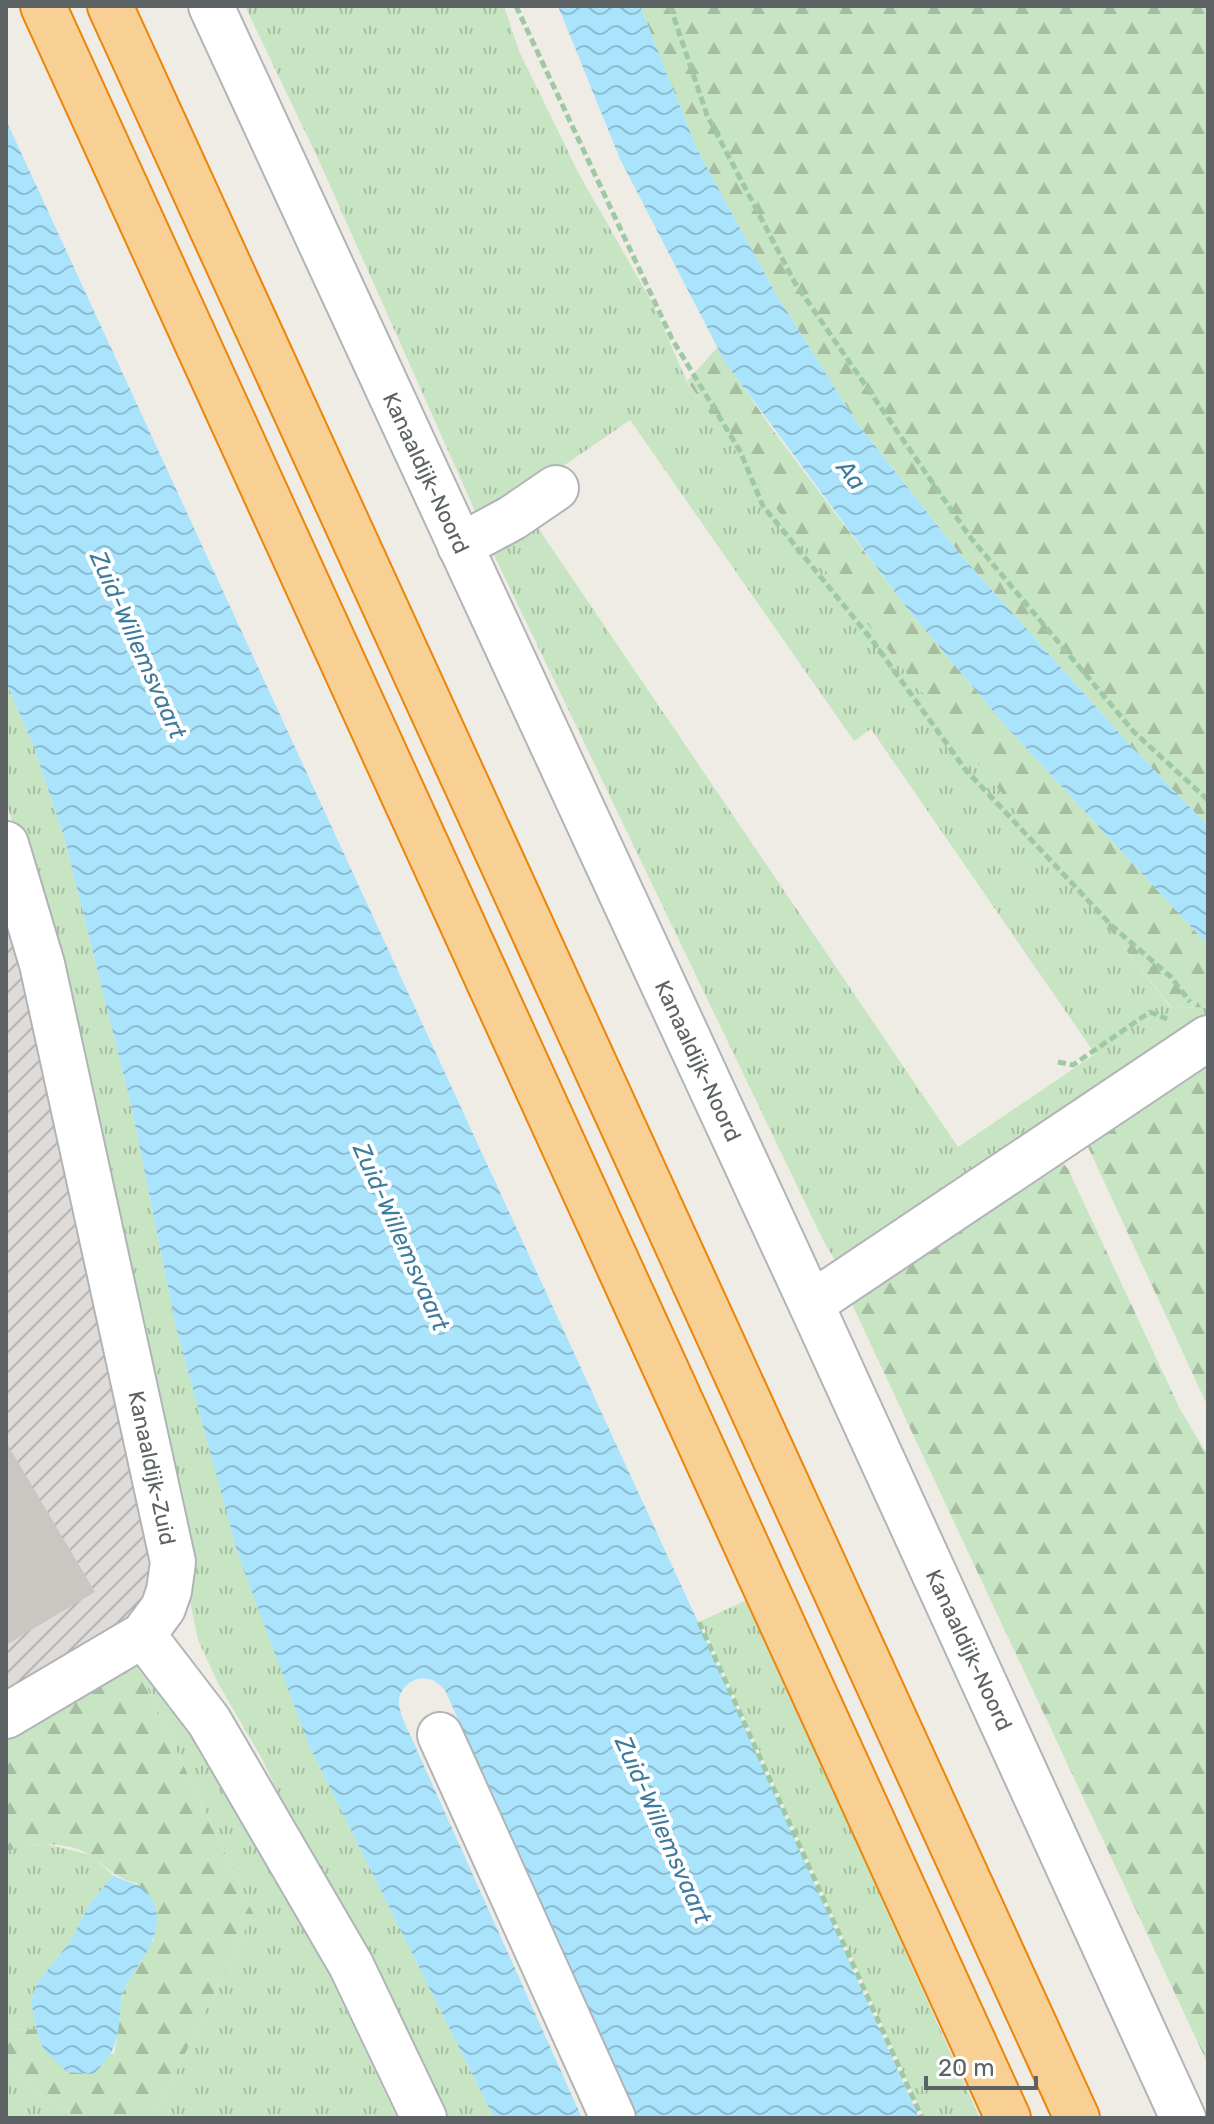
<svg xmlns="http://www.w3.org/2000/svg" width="1214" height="2124" font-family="Rubik,sans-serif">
<defs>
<pattern id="industrial-furrows" width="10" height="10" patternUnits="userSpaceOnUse" patternTransform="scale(2)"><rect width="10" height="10" fill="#dedbd8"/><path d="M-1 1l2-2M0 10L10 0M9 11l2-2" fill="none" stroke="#b7b5b3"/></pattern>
<pattern id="grass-tufts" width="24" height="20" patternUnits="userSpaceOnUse" patternTransform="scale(2)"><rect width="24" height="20" fill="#c8e5c3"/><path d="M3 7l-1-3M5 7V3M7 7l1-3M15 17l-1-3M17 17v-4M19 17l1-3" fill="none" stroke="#a6bda2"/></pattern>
<pattern id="forest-firs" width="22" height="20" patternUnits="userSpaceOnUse" patternTransform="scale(2)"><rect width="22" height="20" fill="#c8e5c3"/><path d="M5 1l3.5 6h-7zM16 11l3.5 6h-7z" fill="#a6bda2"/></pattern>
<pattern id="water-waves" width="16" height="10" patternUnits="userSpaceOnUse" patternTransform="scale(2)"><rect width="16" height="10" fill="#a9e4fc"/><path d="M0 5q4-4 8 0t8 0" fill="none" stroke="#8dbcd0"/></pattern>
</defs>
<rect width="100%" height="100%" fill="#efece6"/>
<polygon fill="url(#industrial-furrows)" points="6,905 155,1573 134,1621 6,1697"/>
<g fill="url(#grass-tufts)">
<polygon points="245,6 504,6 519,51 579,174 653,304 688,384 1171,1008 1208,1007 1208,1017 843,1273 824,1242 494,555 505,540 534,522 958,1147 1095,1054 871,729 854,741 630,420 504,507 475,511 320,163"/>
<polygon points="6,682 34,747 65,840 131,1105 176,1327 238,1551 309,1746 494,2118 433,2118 261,1757 218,1683 198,1640 62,982 6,801"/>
<polygon points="747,1600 980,2118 924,2118 701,1621"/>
<polygon points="135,1662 178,1702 293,1899 397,2118 154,2118 253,1913"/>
<polygon points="45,1844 91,1855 113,1875 89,1905 69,1943 37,1983 31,2002 37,2029 10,2030 6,2032 6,1852 17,1847"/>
<polygon points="6,2065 27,2086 78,2118 6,2118"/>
</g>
<g fill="url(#forest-firs)">
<polygon points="640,6 1208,6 1208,826 1129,744 960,554 857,423 776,294 697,149"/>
<polygon points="717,348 772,429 906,607 1002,722 1208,945 1208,1007 1172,1008 775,507 687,381"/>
<polygon points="1208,1048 1208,1407 1083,1136"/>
<polygon points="1055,1154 1068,1169 1180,1409 1208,1456 1208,2064 850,1300"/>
<path d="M135,1662L253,1913L154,2118H78L27,2086L6,2065V2032L10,2030L37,2029L39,2041L114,2054C119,2034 118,2015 122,1996C124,1986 147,1948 154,1940L137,1883C117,1879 109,1869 93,1857C71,1841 30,1841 6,1852V1732Z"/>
</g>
<g fill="url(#water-waves)">
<polygon points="558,6 640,6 697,149 776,294 857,423 960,554 1129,744 1208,826 1208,945 1002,722 906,607 725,362 620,159"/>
<path d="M6,120L698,1622L919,2118H636L445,1690C440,1685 436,1681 429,1679C414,1675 397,1689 399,1705C401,1719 411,1735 416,1748L582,2118H494L309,1746L237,1551L176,1327L131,1105L65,840L34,747L6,682Z"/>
<path d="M113,1875C131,1886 147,1881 155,1906C165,1938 136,1964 124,1990C120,1997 121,2006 120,2014C117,2044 115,2052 94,2074L67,2072L46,2052L39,2041L31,2002L37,1983L69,1943L89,1905Z"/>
</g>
<polygon fill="#cac7c2" points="6,1442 95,1592 6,1645"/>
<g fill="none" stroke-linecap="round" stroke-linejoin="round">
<g stroke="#b1b4b7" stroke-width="48">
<g id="minor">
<polyline points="211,6 811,1304 1183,2118"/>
<polyline points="460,546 512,518 556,488"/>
<polyline points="6,844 42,964 173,1562 169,1591 163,1608 143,1635 6,1716"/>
<polyline points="811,1304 1208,1038"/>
<polyline points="143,1635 209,1721 351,1965 424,2118"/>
<polyline points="440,1735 613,2118"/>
</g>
</g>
<g stroke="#ec8509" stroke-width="48">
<g id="highway">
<polyline points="43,6 1008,2118"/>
<polyline points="110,6 1077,2118"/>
</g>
</g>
<g stroke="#9ec9a4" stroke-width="5" stroke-dasharray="8 4" stroke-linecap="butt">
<polyline points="516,6 672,339 740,451 763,506 872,640 965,769 1112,926 1171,977 1190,1002"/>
<polyline points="670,6 707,115 795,283 970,537 1134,732 1208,800"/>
<polyline points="1058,1062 1073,1065 1150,1012 1167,1019"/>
<polyline points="699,1622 922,2118"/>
</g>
<use href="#minor" stroke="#fff" stroke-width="44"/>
<use href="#highway" stroke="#f9d093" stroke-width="44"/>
</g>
<g text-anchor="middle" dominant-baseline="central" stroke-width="8" stroke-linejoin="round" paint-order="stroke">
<g font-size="22" fill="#5d6265" stroke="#fff">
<text transform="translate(426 473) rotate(65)">Kanaaldijk-Noord</text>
<text transform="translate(698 1061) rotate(65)">Kanaaldijk-Noord</text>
<text transform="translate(152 1468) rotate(78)">Kanaaldijk-Zuid</text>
<text transform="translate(969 1650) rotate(65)">Kanaaldijk-Noord</text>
</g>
<g font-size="24" font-style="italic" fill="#3f7b9d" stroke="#fff">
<text transform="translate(851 475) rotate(52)">Aa</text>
<text transform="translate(138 645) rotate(66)">Zuid-Willemsvaart</text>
<text transform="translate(401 1237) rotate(66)">Zuid-Willemsvaart</text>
<text transform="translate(663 1830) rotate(66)">Zuid-Willemsvaart</text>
</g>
</g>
<rect width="1214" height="2124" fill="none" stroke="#5d6265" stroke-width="16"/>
<path d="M926 2076v12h110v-12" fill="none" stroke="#5d6265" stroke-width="4"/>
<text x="938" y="2076" font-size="24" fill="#5d6265" stroke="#ffffff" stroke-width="6" paint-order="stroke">20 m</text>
</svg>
